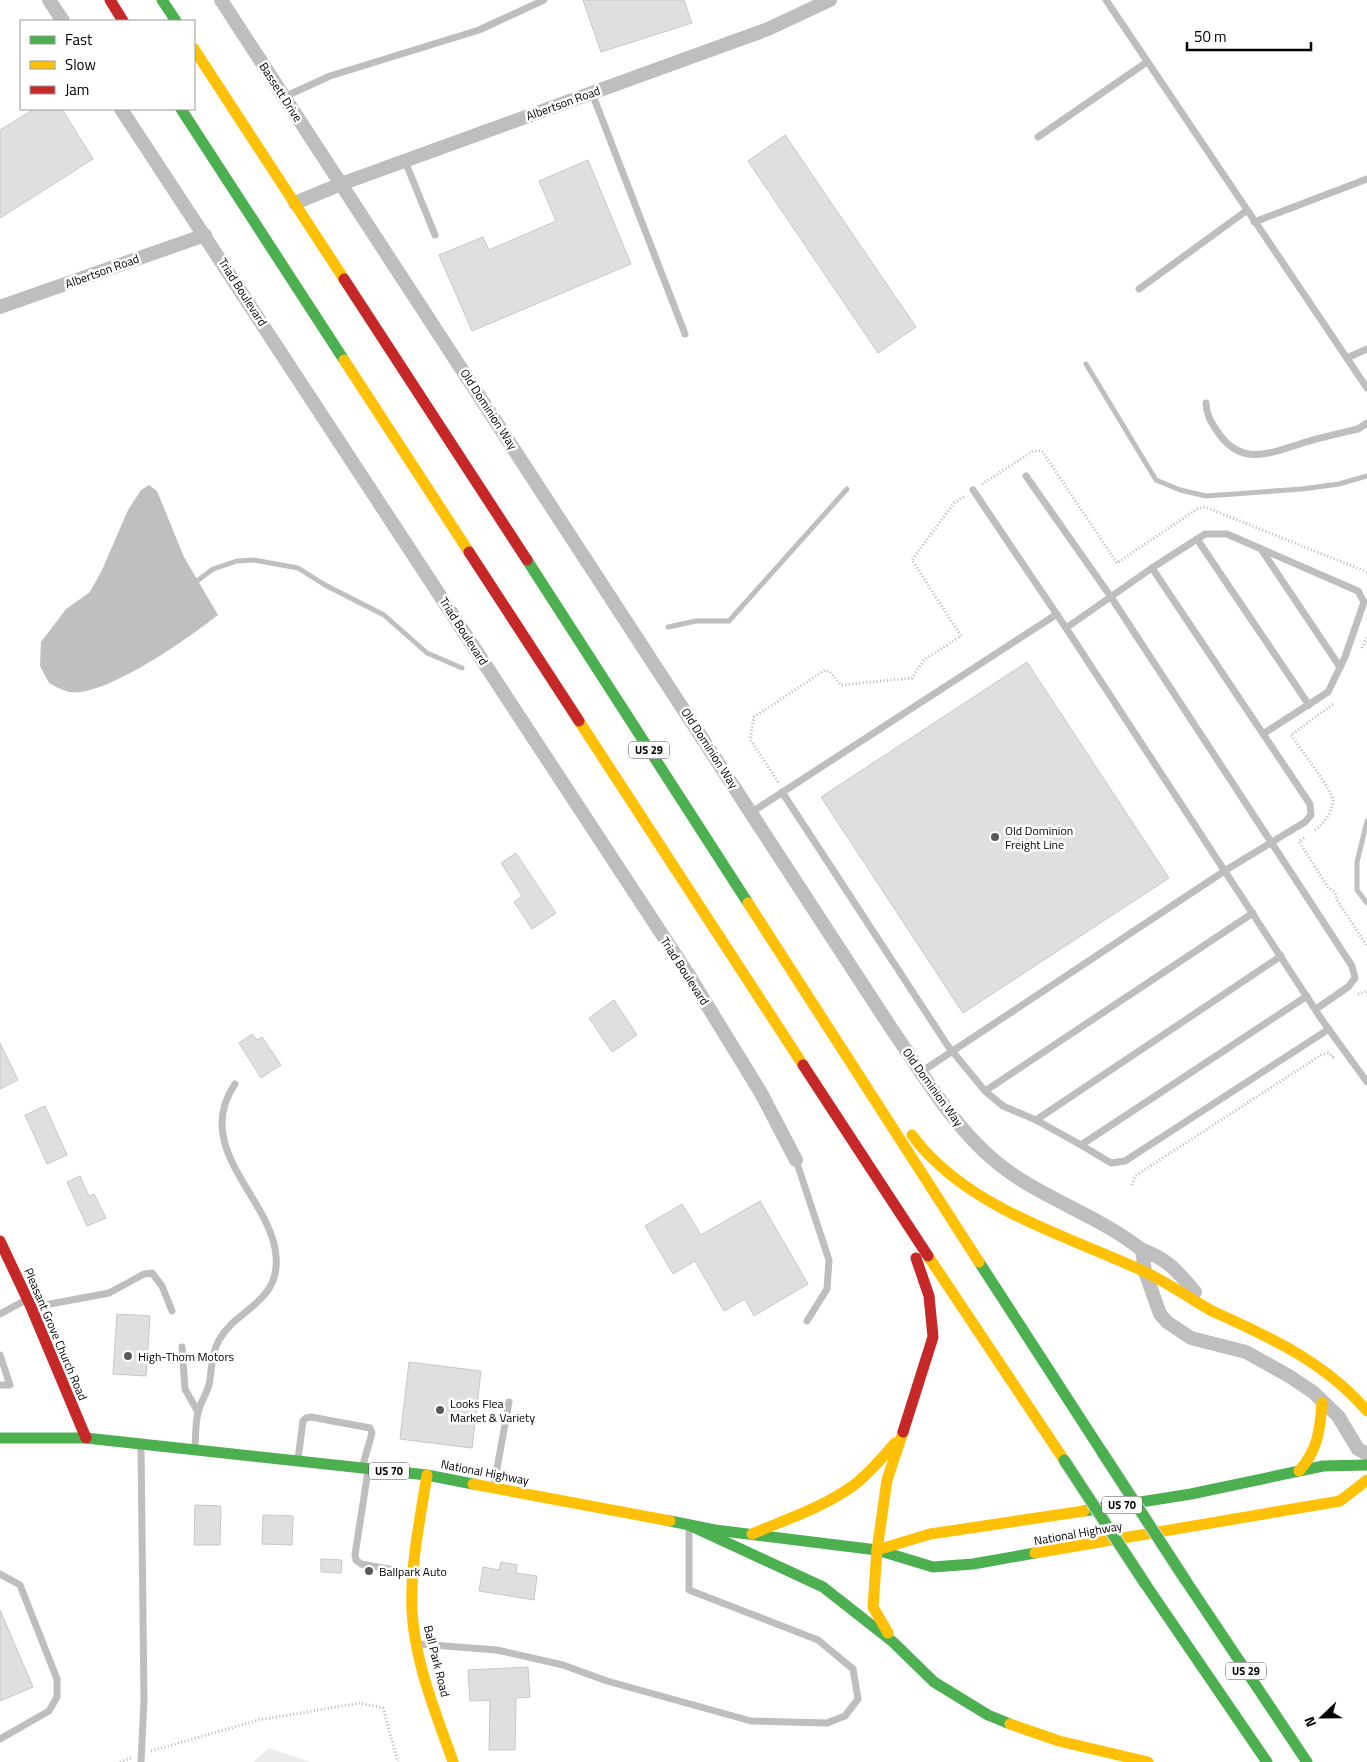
<svg xmlns="http://www.w3.org/2000/svg" width="1367" height="1762" font-family="'Titillium Web',sans-serif">
<rect width="100%" height="100%" fill="#fff"/>
<polygon fill="#ececec" points="269,1748 311,1762 253,1762"/>
<path fill="#bfbfbf" d="M149,485L157,491L184,557L218,615C190,637 106,697 70,692C63,691 55,686 49,683L40,666L41,642L66,609L90,592L102,570L128,510L141,490Z"/>
<g fill="none" stroke-linecap="round" stroke-linejoin="round">
<g stroke="#bfbfbf" stroke-width="5">
<polyline points="1086,364 1156,480 1180,490 1206,496 1302,489 1339,484 1367,476"/>
<polyline points="191,582 197,581 213,569 237,561 254,560 298,568 325,585 384,615 427,653 462,668"/>
<polyline points="668,627 696,621 729,621 847,489"/>
<polyline points="1367,821 1357,862 1357,890 1367,903"/>
</g>
</g>
<g fill="#dfdfdf" stroke="#c7c7c7">
<polygon points="583,0 684,0 692,23 601,52"/>
<polygon points="34,109 62,109 93,159 0,218 0,130"/>
<polygon points="785,135 916,327 878,353 748,161"/>
<polygon points="588,160 631,264 472,331 439,255 483,237 489,250 556,221 539,181"/>
<polygon points="1027,662 1169,878 963,1013 821,797"/>
<polygon points="516,853 556,913 532,929 514,902 522,896 501,863"/>
<polygon points="614,1000 637,1035 612,1052 589,1018"/>
<polygon points="252,1034 257,1040 262,1037 281,1065 261,1078 239,1043"/>
<polygon points="0,1043 18,1080 0,1089"/>
<polygon points="45,1106 67,1155 47,1164 25,1115"/>
<polygon points="80,1176 89,1196 94,1194 106,1218 87,1226 67,1182"/>
<polygon points="760,1201 808,1284 754,1316 745,1299 724,1311 695,1261 673,1274 645,1226 682,1204 701,1235"/>
<polygon points="117,1314 150,1316 146,1376 113,1374"/>
<polygon points="409,1362 481,1371 472,1448 400,1439"/>
<polygon points="195,1505 221,1506 220,1545 194,1545"/>
<polygon points="263,1515 293,1516 292,1545 262,1544"/>
<polygon points="321,1559 342,1560 341,1573 321,1572"/>
<polygon points="501,1562 517,1565 516,1573 537,1576 534,1600 479,1591 483,1567 499,1570"/>
<polygon points="0,1610 33,1687 0,1701"/>
<polygon points="528,1667 530,1697 516,1698 515,1750 489,1750 490,1700 470,1701 468,1670"/>
</g>
<g fill="none" stroke-linecap="round" stroke-linejoin="round">
<g stroke="#b9b9b9" stroke-width="3" stroke-dasharray="1 2.5" stroke-linecap="butt">
<polyline points="982,484 1033,451 1042,451 1117,563 1197,509 1205,507 1367,572"/>
<polyline points="1362,648 1367,637"/>
<polyline points="778,782 750,739 754,717 825,670 830,672 841,685 912,678 924,660 961,636 912,560 954,503 965,496"/>
<path d="M1315,830C1324,823 1332,813 1333,801C1333,791 1298,746 1291,735L1333,704"/>
<polyline points="1304,838 1299,842 1328,887 1335,892 1337,900 1367,946"/>
<polyline points="1358,994 1367,991"/>
<polyline points="1132,1185 1135,1176 1321,1055 1328,1053 1333,1057 1335,1055"/>
<polyline points="151,1751 259,1720 360,1703 383,1708 398,1762"/>
<polyline points="120,1762 131,1758"/>
</g>
<g stroke="#bebebe" stroke-width="7">
<polyline points="1106,0 1367,388"/>
<polyline points="592,93 685,334"/>
<polyline points="284,97 330,76 479,30 544,0"/>
<polyline points="1038,137 1147,62"/>
<polyline points="405,161 435,235"/>
<polyline points="1254,222 1367,179"/>
<polyline points="1139,289 1246,211"/>
<polyline points="1347,358 1367,349"/>
<path d="M1206,403C1206,414 1211,422 1217,431C1242,469 1272,452 1306,442C1323,437 1341,433 1358,429L1367,423"/>
<polyline points="1026,476 1111,597 1352,966 1355,978 1348,987 1316,1009"/>
<polyline points="973,490 1066,628 1322,1020 1367,1082"/>
<polyline points="1197,539 1309,705"/>
<polyline points="1261,549 1340,667"/>
<polyline points="1152,568 1205,534 1227,534 1358,591 1364,602 1345,657 1328,692 1263,734"/>
<polyline points="782,792 948,1046 985,1091 1003,1106 1036,1120 1281,956"/>
<polyline points="752,812 1057,614"/>
<polyline points="921,1072 1226,870 1305,822 1311,815 1310,804 1152,568 1066,628"/>
<polyline points="985,1091 1253,913"/>
<polyline points="1036,1120 1081,1145 1307,996"/>
<polyline points="1081,1145 1111,1163 1125,1161 1329,1029"/>
<polyline points="796,1160 829,1260 827,1289 807,1321"/>
<polyline points="34,1307 109,1293 144,1274 152,1273 162,1286 172,1311"/>
<polyline points="0,1314 26,1300"/>
<polyline points="182,1347 185,1389 198,1412"/>
<polyline points="0,1355 10,1385 0,1385"/>
<path d="M195,1447C196,1436 195,1424 198,1413C200,1403 206,1395 209,1385C212,1370 211,1354 219,1340C237,1308 280,1303 276,1256C272,1199 191,1148 235,1084"/>
<polyline points="298,1459 303,1421 306,1418 311,1417 370,1428 372,1433 363,1465"/>
<polyline points="368,1471 355,1555 356,1560 361,1564 411,1573"/>
<polyline points="494,1485 509,1402"/>
<polyline points="0,1574 20,1585 57,1679 57,1697 49,1711 0,1739"/>
<polyline points="419,1644 497,1650 563,1665 607,1681 751,1721 827,1723 845,1716 858,1699 853,1669 818,1640 689,1590 689,1531"/>
<polyline points="141,1762 144,1700 141,1447"/>
</g>
<g stroke="#bebebe" stroke-width="14">
<polyline points="49,0 63,21"/>
<path d="M221,0L891,1028C923,1074 952,1125 995,1161C1039,1198 1097,1214 1142,1250"/>
<polyline points="121,109 688,974 761,1093 796,1160"/>
<polyline points="295,203 341,184 768,29 830,0"/>
<polyline points="0,307 205,235"/>
<path d="M1195,1292C1179,1273 1167,1258 1142,1250L1145,1272L1160,1314L1167,1322L1191,1338L1246,1352L1289,1376L1313,1392L1338,1416L1358,1449L1367,1454"/>
</g>
<g stroke="#4caf50" stroke-width="11">
<polyline points="162,0 176,21"/>
<polyline points="181,109 344,360"/>
<polyline points="527,560 748,903"/>
<polyline points="979,1262 1102,1452"/>
<polyline points="0,1438 86,1438 427,1475 473,1484"/>
<polyline points="1084,1511 1191,1494 1323,1466 1367,1465"/>
<polyline points="670,1521 715,1530 877,1550 933,1567 973,1564 1035,1553"/>
<polyline points="689,1525 823,1587 893,1642 934,1682 988,1715 1010,1724"/>
<polyline points="1186,1581 1307,1762"/>
<polyline points="1146,1585 1267,1762"/>
</g>
<g stroke="#ffc107" stroke-width="11">
<polyline points="194,49 344,279"/>
<polyline points="344,360 469,552"/>
<polyline points="579,721 803,1065"/>
<polyline points="748,903 979,1262"/>
<path d="M912,1135C918,1143 924,1151 932,1158C986,1213 1074,1239 1143,1271C1167,1282 1189,1298 1212,1311"/>
<polyline points="928,1256 1064,1460"/>
<path d="M1212,1311C1270,1337 1325,1362 1367,1411"/>
<path d="M1299,1471C1318,1450 1320,1430 1322,1403"/>
<path d="M427,1475C420,1520 410,1566 412,1611C415,1664 436,1713 453,1762"/>
<polyline points="473,1484 670,1521"/>
<path d="M752,1534C787,1519 824,1507 854,1485C870,1473 882,1458 895,1443"/>
<polyline points="877,1550 930,1534 1084,1511"/>
<polyline points="1035,1553 1340,1501 1367,1480"/>
<polyline points="888,1633 873,1607 877,1550 887,1480 903,1432"/>
<polyline points="1010,1724 1059,1741 1148,1762"/>
</g>
<g stroke="#c62828" stroke-width="11">
<polyline points="110,0 123,21"/>
<polyline points="344,279 527,560"/>
<polyline points="469,552 579,721"/>
<polyline points="803,1065 928,1256"/>
<polyline points="0,1241 31,1307 86,1438"/>
<polyline points="903,1432 933,1337 929,1296 916,1258"/>
</g>
<g stroke="#dbdbdb" stroke-width="13" stroke-linecap="butt">
<g id="fast-bridge">
<polyline points="1102,1452 1186,1581"/>
<polyline points="1064,1460 1146,1585"/>
</g>
</g>
<use href="#fast-bridge" stroke="#4caf50" stroke-width="11"/>
</g>
<g fill="#595959" stroke="#fff" stroke-width="2">
<circle cx="995" cy="837" r="5"/>
<circle cx="128" cy="1356" r="5"/>
<circle cx="440" cy="1410" r="5"/>
<circle cx="369" cy="1571" r="5"/>
</g>
<g text-anchor="middle" dominant-baseline="central" stroke-width="5" stroke-linejoin="round" paint-order="stroke">
<g fill="#fff" stroke="#4c4c4c" stroke-width="1">
<rect x="629" y="741.5" width="40" height="17" rx="4"/>
<rect x="369" y="1462.5" width="40" height="17" rx="4"/>
<rect x="1102" y="1496.5" width="40" height="17" rx="4"/>
<rect x="1226" y="1662.5" width="40" height="17" rx="4"/>
</g>
<g font-size="11" font-weight="bold" fill="#000">
<text x="649" y="750">US 29</text>
<text x="389" y="1471">US 70</text>
<text x="1122" y="1505">US 70</text>
<text x="1246" y="1671">US 29</text>
</g>
<g font-size="12" fill="#000" stroke="#fff">
<text transform="translate(281 92) rotate(57)">Bassett Drive</text>
<text transform="translate(563 103) rotate(-20)">Albertson Road</text>
<text transform="translate(102 271) rotate(-20)">Albertson Road</text>
<text transform="translate(243 292) rotate(57)">Triad Boulevard</text>
<text transform="translate(489 409) rotate(57)">Old Dominion Way</text>
<text transform="translate(464 631) rotate(57)">Triad Boulevard</text>
<text transform="translate(710 748) rotate(57)">Old Dominion Way</text>
<text transform="translate(685 971) rotate(57)">Triad Boulevard</text>
<text transform="translate(933 1087) rotate(54)">Old Dominion Way</text>
<text transform="translate(56 1334) rotate(67)">Pleasant Grove Church Road</text>
<text transform="translate(485 1472) rotate(11)">National Highway</text>
<text transform="translate(1078 1533) rotate(-10)">National Highway</text>
<text transform="translate(437 1661) rotate(76)">Ball Park Road</text>
</g>
<g font-size="12" fill="#000" stroke="#fff" text-anchor="start">
<text x="1005" y="830">Old Dominion<tspan x="1005" dy="14">Freight Line</tspan></text>
<text x="138" y="1356">High-Thom Motors</text>
<text x="450" y="1403">Looks Flea<tspan x="450" dy="14">Market &amp; Variety</tspan></text>
<text x="379" y="1571">Ballpark Auto</text>
</g>
</g>
<rect x="20" y="20" width="175" height="90" fill="#ffffff" stroke="#999999"/>
<rect x="30" y="36" width="25" height="8" fill="#4caf50" stroke="#999999"/>
<text x="65" y="45" font-size="15" fill="#000000">Fast</text>
<rect x="30" y="61" width="25" height="8" fill="#ffc107" stroke="#999999"/>
<text x="65" y="70" font-size="15" fill="#000000">Slow</text>
<rect x="30" y="86" width="25" height="8" fill="#c62828" stroke="#999999"/>
<text x="65" y="95" font-size="15" fill="#000000">Jam</text>
<g transform="translate(1322 1717) rotate(248)" stroke="#ffffff" stroke-width="4" paint-order="stroke">
<path d="M0-4L9 19L0 12L-9 19Z" fill="#000000"/>
<text y="-8" font-size="14" font-weight="bold" text-anchor="middle" fill="#000000">N</text>
</g>
<path d="M1187 42v8h124v-8" fill="none" stroke="#000000" stroke-width="2.5"/>
<text x="1194" y="42" font-size="15" fill="#000000" stroke="#ffffff" stroke-width="4" paint-order="stroke">50 m</text>
</svg>
